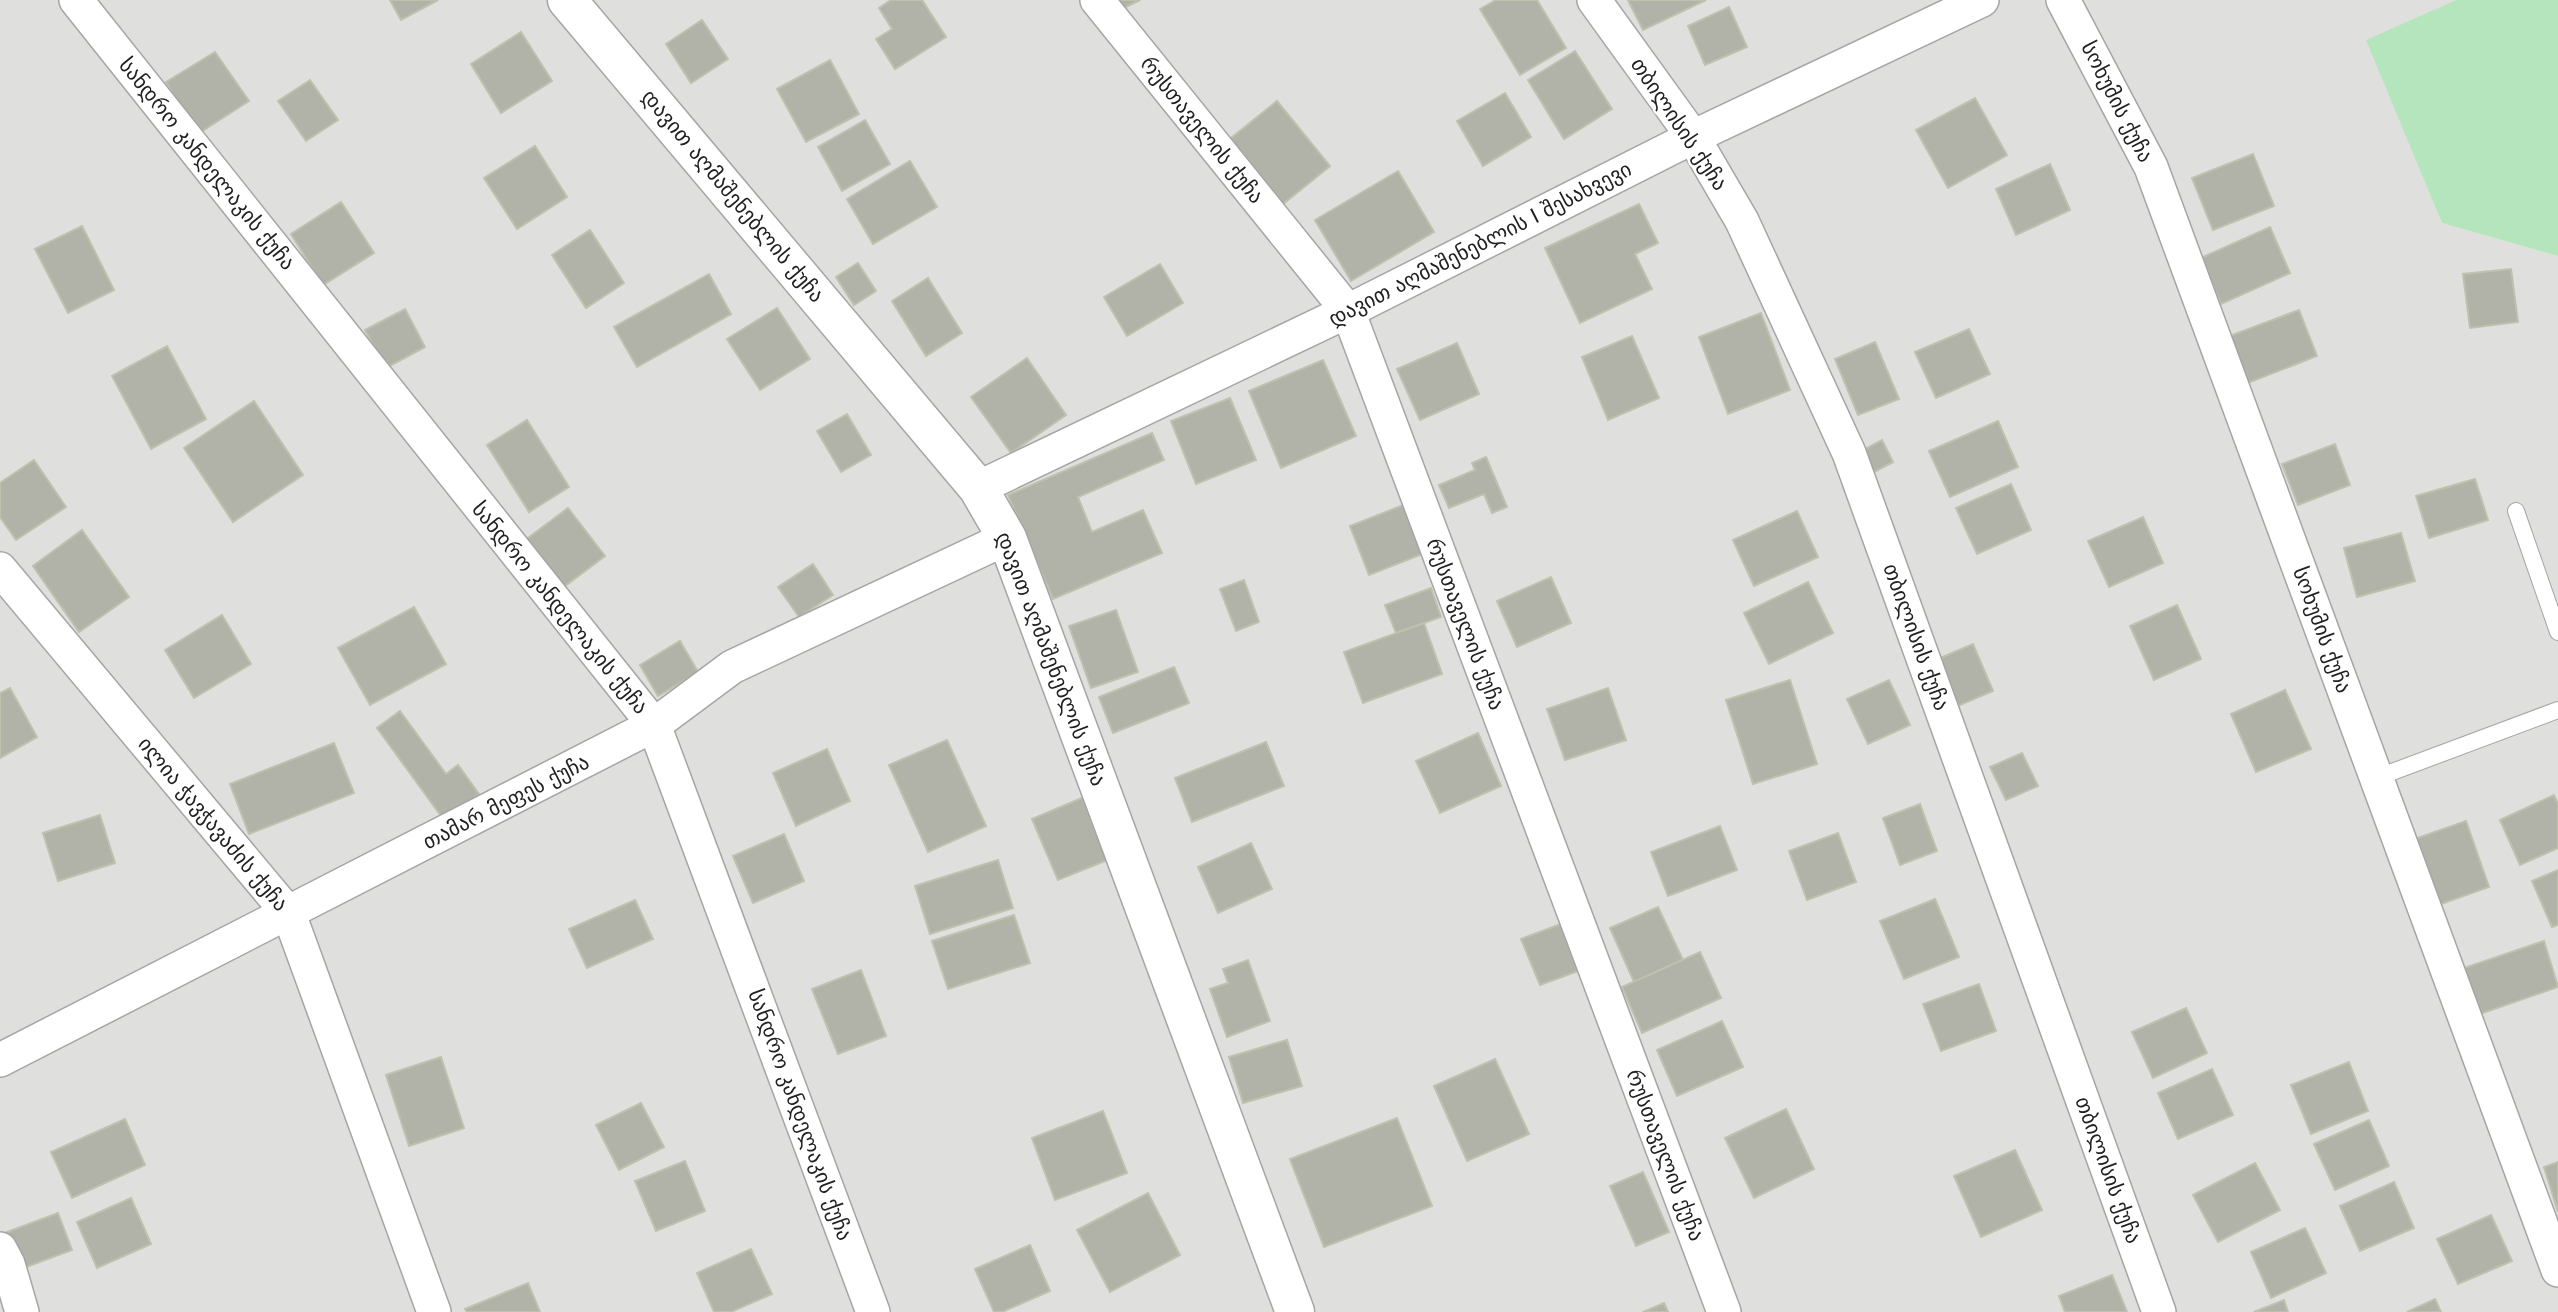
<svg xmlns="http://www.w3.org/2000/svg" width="2558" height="1312" font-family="'DejaVu Sans','Noto Sans Georgian',sans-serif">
<rect width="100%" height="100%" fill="#eef1e9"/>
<polygon fill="#dfdfde" points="0,0 2456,0 2367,40 2442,223 2558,256 2558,1312 0,1312"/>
<polygon fill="#b4e5bc" points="2456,0 2558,0 2558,256 2442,223 2366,40"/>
<g fill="#b2b3a8" stroke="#bfc1ad" stroke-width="2">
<polygon points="390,0 438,0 401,20"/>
<polygon points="891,0 922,0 946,37 895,69 876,39 892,29 879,8"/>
<polygon points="1118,0 1140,0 1122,9"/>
<polygon points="1496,0 1537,0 1566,48 1520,75 1480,9"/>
<polygon points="1628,0 1706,0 1643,30"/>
<polygon points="1729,7 1747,47 1705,65 1688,26"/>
<polygon points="702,20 728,59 691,83 666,44"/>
<polygon points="521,32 552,81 501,113 471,64"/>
<polygon points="1575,51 1612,109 1564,139 1528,80"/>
<polygon points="215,52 249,101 196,135 166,82"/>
<polygon points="830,60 859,114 806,142 777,89"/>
<polygon points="310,80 338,120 306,141 278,101"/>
<polygon points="1505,93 1531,137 1483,166 1457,121"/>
<polygon points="1975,98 2007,155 1948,188 1916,130"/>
<polygon points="1277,101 1330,166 1283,204 1230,139"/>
<polygon points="865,120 890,164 842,191 818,147"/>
<polygon points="535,146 567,197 517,229 484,178"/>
<polygon points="2253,154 2274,206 2213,230 2192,178"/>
<polygon points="910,161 937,207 873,244 847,199"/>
<polygon points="2050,164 2070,210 2016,235 1996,189"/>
<polygon points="1398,171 1434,232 1351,281 1315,220"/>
<polygon points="341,202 374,253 323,285 291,234"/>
<polygon points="1639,204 1658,243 1635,254 1652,289 1580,323 1545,248"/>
<polygon points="82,226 114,290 68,313 35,249"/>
<polygon points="2270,227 2290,273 2221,304 2201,258"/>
<polygon points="590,230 624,283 586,308 552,255"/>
<polygon points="858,263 876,291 854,305 836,277"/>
<polygon points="1160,264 1183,303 1127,336 1104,297"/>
<polygon points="2511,269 2518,322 2470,328 2463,274"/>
<polygon points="709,274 731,314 637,367 614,327"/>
<polygon points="928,278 962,333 926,356 892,301"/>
<polygon points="777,308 810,359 760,390 727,339"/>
<polygon points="405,309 425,347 386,368 365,330"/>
<polygon points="2299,310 2317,356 2245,384 2227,337"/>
<polygon points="1761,313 1790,390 1728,414 1699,337"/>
<polygon points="1969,329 1990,374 1936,398 1915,352"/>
<polygon points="1632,336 1659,398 1608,420 1582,357"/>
<polygon points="1875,342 1899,399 1858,415 1835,359"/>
<polygon points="1457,343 1479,394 1420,420 1397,369"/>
<polygon points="167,346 206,419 151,449 112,376"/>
<polygon points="1027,358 1066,415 1011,453 971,397"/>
<polygon points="1323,360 1356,436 1281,468 1249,391"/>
<polygon points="1230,398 1256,460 1196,484 1171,421"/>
<polygon points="254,401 303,475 233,522 184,448"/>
<polygon points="847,414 871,455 841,472 817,431"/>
<polygon points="527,420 569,487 529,512 487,445"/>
<polygon points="1998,421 2018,467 1950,497 1929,451"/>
<polygon points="1152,433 1164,460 1078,497 1092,532 1143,510 1162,553 1053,599 1008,495"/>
<polygon points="1882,440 1893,462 1863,478 1852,456"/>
<polygon points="2335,444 2350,485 2298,505 2282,464"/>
<polygon points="1486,457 1507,507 1492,513 1484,494 1449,508 1439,485 1475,470 1472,463"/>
<polygon points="34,460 66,507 16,540 0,517 0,483"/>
<polygon points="2475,479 2488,520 2429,538 2416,496"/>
<polygon points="2011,484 2031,530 1977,554 1956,508"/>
<polygon points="1406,504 1425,553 1369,575 1350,526"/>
<polygon points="568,508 605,556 557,592 520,544"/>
<polygon points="1797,511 1818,557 1754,586 1733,540"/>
<polygon points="2143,517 2163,563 2109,587 2088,541"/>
<polygon points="82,530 129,597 79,632 33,566"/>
<polygon points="2401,533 2415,581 2357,597 2344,548"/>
<polygon points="813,564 833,595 799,617 778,587"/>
<polygon points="1551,577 1571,623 1517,647 1497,601"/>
<polygon points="1244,580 1259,622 1236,631 1220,589"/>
<polygon points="1808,582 1833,633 1769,664 1744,613"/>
<polygon points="1431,588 1441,617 1396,633 1385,605"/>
<polygon points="2177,605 2201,659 2154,680 2130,626"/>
<polygon points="414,607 446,664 370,705 338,648"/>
<polygon points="1116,610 1138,672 1091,688 1069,626"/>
<polygon points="222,615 251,664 194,698 165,650"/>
<polygon points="1424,623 1442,674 1363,703 1344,652"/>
<polygon points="680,641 698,672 658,696 640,665"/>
<polygon points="1973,644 1993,691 1953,708 1933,661"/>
<polygon points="1174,667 1189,703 1113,733 1099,697"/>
<polygon points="1790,680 1817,764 1753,784 1726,700"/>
<polygon points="1889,680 1910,725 1868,744 1847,699"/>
<polygon points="10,688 37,737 0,758 0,693"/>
<polygon points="1608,688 1626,740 1565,760 1547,709"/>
<polygon points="2285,690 2311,749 2256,772 2231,714"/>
<polygon points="400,711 446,774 458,765 479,794 444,820 377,728"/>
<polygon points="1478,733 1501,786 1440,813 1416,761"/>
<polygon points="947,740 986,826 928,852 889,765"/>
<polygon points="1266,742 1284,786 1192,822 1175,778"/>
<polygon points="334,743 354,793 249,834 230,784"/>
<polygon points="827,749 850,801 796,826 773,773"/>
<polygon points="2022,753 2038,786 2006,800 1990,767"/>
<polygon points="2554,795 2558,804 2558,848 2520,865 2500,820"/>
<polygon points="1084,797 1110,859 1058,880 1032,819"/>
<polygon points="1920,804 1937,851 1900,865 1883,818"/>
<polygon points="100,815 115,863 58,881 43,833"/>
<polygon points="2466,821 2489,887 2430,908 2406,842"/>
<polygon points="1720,826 1737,870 1668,896 1651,852"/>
<polygon points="1838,833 1856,882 1807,900 1789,851"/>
<polygon points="784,834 804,881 753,903 733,856"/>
<polygon points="1251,843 1272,889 1218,913 1198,867"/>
<polygon points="998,860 1013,908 930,934 915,886"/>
<polygon points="2558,870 2558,925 2552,927 2532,881"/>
<polygon points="1935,899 1959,957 1904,979 1880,921"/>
<polygon points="635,900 653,939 587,968 569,929"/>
<polygon points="1658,907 1683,960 1634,982 1610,928"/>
<polygon points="1014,915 1030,963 948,989 932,941"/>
<polygon points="1566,922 1584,969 1540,985 1521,939"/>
<polygon points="2544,941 2558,987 2477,1015 2461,969"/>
<polygon points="1700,952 1721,998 1642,1033 1622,987"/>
<polygon points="1248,960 1270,1021 1227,1037 1210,989 1228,983 1223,969"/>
<polygon points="861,970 886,1036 838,1054 812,989"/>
<polygon points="1979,984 1996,1031 1941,1051 1923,1004"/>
<polygon points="2186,1008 2207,1053 2153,1078 2132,1032"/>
<polygon points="1722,1021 1743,1067 1677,1096 1657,1050"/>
<polygon points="1287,1040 1302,1086 1243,1103 1229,1057"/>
<polygon points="441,1057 464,1128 409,1146 386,1075"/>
<polygon points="1495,1059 1529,1134 1467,1161 1434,1086"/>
<polygon points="2349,1062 2368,1111 2311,1134 2291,1085"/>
<polygon points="2212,1069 2233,1115 2178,1139 2158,1093"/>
<polygon points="641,1103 664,1147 619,1170 596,1125"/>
<polygon points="1786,1109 1814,1169 1754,1198 1725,1138"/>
<polygon points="1103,1111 1127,1173 1055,1200 1032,1138"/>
<polygon points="1397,1118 1432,1206 1324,1247 1290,1159"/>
<polygon points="125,1119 145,1165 72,1198 51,1152"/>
<polygon points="2369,1120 2389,1166 2335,1190 2314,1144"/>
<polygon points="2015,1150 2042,1210 1981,1237 1954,1176"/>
<polygon points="685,1161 705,1211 656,1231 635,1181"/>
<polygon points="2558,1162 2558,1212 2544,1167"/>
<polygon points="2255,1163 2280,1210 2218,1242 2193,1195"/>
<polygon points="1643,1172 1669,1232 1636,1246 1610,1186"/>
<polygon points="2394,1182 2414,1228 2360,1251 2340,1206"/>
<polygon points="1148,1193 1180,1255 1110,1292 1077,1230"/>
<polygon points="131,1198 151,1244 97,1268 77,1222"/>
<polygon points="58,1213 72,1250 21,1269 7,1232"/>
<polygon points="2491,1215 2512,1261 2458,1284 2437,1239"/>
<polygon points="2305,1228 2326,1273 2271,1298 2251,1252"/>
<polygon points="1030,1245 1050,1291 1002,1312 994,1312 975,1269"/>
<polygon points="751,1249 772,1294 731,1312 714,1312 697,1273"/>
<polygon points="2112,1275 2127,1312 2065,1312 2059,1296"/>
<polygon points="528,1283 540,1312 467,1312 465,1309"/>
<polygon points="2435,1299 2441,1312 2407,1312"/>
<polygon points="2284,1300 2288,1312 2254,1312"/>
<polygon points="1664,1303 1668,1312 1643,1312"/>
</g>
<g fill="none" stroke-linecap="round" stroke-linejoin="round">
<g stroke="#a5a5a5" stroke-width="18">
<g id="service">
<polyline points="2516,511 2558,632"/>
<polyline points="2376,778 2558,710"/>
</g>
</g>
<g stroke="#a5a5a5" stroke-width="36">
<g id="minor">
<polyline points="76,0 654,725 873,1312"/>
<polyline points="1097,0 1348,311 1724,1312"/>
<polyline points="1594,0 1693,137 1742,221 1849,453 2159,1312"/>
<polyline points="2063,0 2151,167 2558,1270"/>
<polyline points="978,488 1348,311 1693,137 1982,0"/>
<polyline points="0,569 289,914 434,1312"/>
<polyline points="0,1060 654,725 732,667 1007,538"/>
<polyline points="0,1249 8,1264 22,1312"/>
</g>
</g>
<g stroke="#a5a5a5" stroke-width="41">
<polyline id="tertiary" points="567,0 978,488 1007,538 1295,1312"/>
</g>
<use href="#service" stroke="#fff" stroke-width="16"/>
<use href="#minor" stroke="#fff" stroke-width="33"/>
<use href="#tertiary" stroke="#fff" stroke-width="38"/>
</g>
<g text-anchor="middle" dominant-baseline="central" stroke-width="5" stroke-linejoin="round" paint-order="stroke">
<g font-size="21" fill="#212121" stroke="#fff">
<text transform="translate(2117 102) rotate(63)">სოხუმის ქუჩა</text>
<text transform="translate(1679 124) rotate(56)">თბილისის ქუჩა</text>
<text transform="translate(1202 130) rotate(51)">რუსთაველის ქუჩა</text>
<text transform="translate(207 164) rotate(51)">სანდრო კანდელაკის ქუჩა</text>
<text transform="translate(733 196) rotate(50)">დავით აღმაშენებლის ქუჩა</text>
<text transform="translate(1480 244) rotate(-27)">დავით აღმაშენებლის I შესახვევი</text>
<text transform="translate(560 608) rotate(51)">სანდრო კანდელაკის ქუჩა</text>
<text transform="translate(1465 624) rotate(69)">რუსთაველის ქუჩა</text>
<text transform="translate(2322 630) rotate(70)">სოხუმის ქუჩა</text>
<text transform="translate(1916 637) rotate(70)">თბილისის ქუჩა</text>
<text transform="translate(1051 659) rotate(69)">დავით აღმაშენებლის ქუჩა</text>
<text transform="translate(506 802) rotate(-27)">თამარ მეფეს ქუჩა</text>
<text transform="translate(213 824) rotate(50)">ილია ჭავჭავაძის ქუჩა</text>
<text transform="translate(800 1115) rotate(70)">სანდრო კანდელაკის ქუჩა</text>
<text transform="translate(1665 1155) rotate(69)">რუსთაველის ქუჩა</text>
<text transform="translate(2108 1170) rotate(70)">თბილისის ქუჩა</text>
</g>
</g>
</svg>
